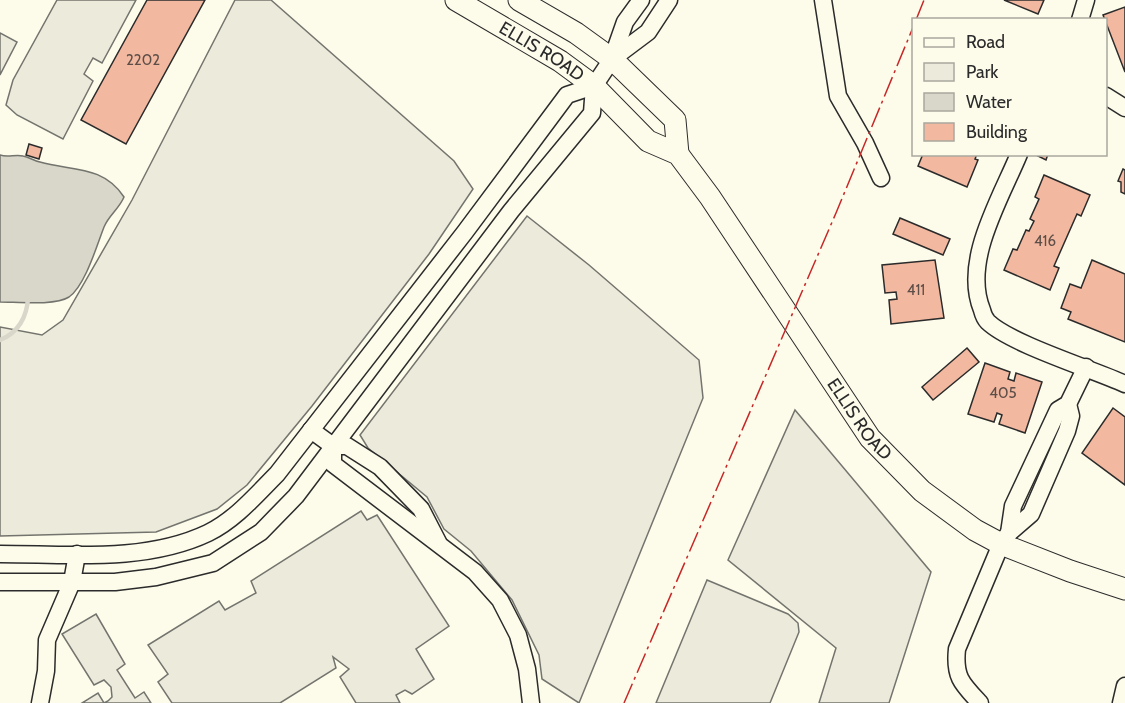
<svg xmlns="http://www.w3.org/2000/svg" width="1125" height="703" font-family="Cabin,sans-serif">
<rect width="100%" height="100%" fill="#fdfbea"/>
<g fill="#ecebdb" stroke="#74746e" stroke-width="1.5">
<polygon points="235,0 271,0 454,161 473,189 429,254 312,406 247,485 217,509 156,532 0,536 0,327 42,335 63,320 132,200"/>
<polygon points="0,33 17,42 0,75"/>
<polygon points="527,216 589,265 699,360 703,398 579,703 542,679 539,655 512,600 471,551 444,529 427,497 368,448 360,435"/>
<polygon points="795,410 931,572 889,703 819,703 836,648 728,560"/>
</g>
<g fill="#eceadb" stroke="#74746e" stroke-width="1.5">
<polygon points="57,0 136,0 102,63 93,58 84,74 93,81 63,139 17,115 6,105 13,80"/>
<polygon points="361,511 367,520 377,515 449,626 416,649 434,679 412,694 405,690 396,695 400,703 356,703 340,677 349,669 333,657 336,668 280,703 172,703 158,682 168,674 148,645 219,601 225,610 256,593 251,581"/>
<polygon points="707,580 788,614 798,623 799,632 770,703 656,703"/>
<polygon points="96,614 125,664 117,670 135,698 144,692 151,703 82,703 98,693 104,703 108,701 112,697 111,687 104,680 94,685 62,634"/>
</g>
<path fill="#d8d7c9" stroke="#74746e" stroke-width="1.5" d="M0,155C8,158 15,154 23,156C29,157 34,161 40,162C71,171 103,165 124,197C119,209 109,215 104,227C97,245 85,286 69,297C55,306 17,302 0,302Z"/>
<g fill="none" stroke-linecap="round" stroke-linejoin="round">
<path stroke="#d8d7c9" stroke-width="4.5" d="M0,340C18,333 27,317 28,298"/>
</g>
<g fill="#f2b8a0" stroke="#2b2b2b" stroke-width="1.5">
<polygon points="147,0 205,0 126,144 81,120"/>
<polygon points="1004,0 1044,0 1038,14"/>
<polygon points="1125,7 1125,72 1103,15"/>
<polygon points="29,144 42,148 39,159 26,155"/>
<polygon points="923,154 977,154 975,159 978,160 967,187 918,166"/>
<polygon points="1034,154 1048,154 1046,160"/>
<polygon points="1123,169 1125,170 1125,194 1121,192 1121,182 1118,181"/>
<polygon points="1044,175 1090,195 1081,216 1077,214 1054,266 1059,268 1050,290 1004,270 1013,249 1017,250 1026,230 1029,231 1034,221 1030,219 1039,199 1035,197"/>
<polygon points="900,218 950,239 943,255 893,234"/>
<polygon points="935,260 944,318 891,324 889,300 897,299 896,292 885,293 882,265"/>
<polygon points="1092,260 1125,274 1125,342 1068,319 1071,312 1061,308 1070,284 1081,288"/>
<polygon points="967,348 979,362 933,400 922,387"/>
<polygon points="985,363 1010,372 1008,379 1014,381 1016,373 1042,382 1025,433 999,424 1002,415 997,413 994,422 968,414"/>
<polygon points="1113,408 1125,417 1125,485 1082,453"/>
</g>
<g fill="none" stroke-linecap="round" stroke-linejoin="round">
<g stroke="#2b2b2b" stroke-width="19">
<g id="minor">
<polyline points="823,0 838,96 865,143 881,178"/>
<polyline points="1080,20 1086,0"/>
<polyline points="612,59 648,32 669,0"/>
<polyline points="1106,96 1125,108"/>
<path d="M1019,154C1000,200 962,261 982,310C983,314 985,319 988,322C1011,344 1092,369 1125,384"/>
<polyline points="311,430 333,446 347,446 380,467 421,509 438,542"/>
<polyline points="333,446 333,464 475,572 500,600 518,635 527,669 531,703"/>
<polyline points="1009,533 1013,506 1058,410 1068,404 1086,367"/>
<path d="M0,554C67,554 145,563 208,533C235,520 256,495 277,474L465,232L567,95L594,86"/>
<polyline points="0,582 115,582 156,577 213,563 261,532 296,496 511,211 592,113 594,86 612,59 625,22 641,0"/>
<polyline points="40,703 46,671 47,640 72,582 77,554"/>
<path d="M980,703C962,684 954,677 957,649L1001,544L1009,533L1031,514L1067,431L1071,416L1068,404"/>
<polyline points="1121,703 1125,686"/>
</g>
</g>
<g stroke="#2b2b2b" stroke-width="23">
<g id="major">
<path id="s1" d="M456,0L560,61L594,86L648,141L678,154L710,197L870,438L922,491L975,530L1001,544L1070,571L1125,589"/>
<polyline points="519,0 576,33 612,59 675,120 678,154"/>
</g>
</g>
<use href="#minor" stroke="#fdfbea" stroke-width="16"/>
<use href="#major" stroke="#fdfbea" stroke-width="21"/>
<g stroke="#c62828" stroke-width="1.5" stroke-dasharray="21 4.5 3 4.5" stroke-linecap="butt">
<polyline points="916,20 924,0"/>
<polyline points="624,703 836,213 914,25"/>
</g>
</g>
<g text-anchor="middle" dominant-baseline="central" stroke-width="4.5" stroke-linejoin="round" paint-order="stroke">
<g font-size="15" fill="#5d4e48">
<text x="143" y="60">2202</text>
<text x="1045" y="241">416</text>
<text x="916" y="290">411</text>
<text x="1003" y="393">405</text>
</g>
<g font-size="18" fill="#2b2b2b" stroke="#fdfbea">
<text stroke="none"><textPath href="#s1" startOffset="100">ELLIS ROAD</textPath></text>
<text stroke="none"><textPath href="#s1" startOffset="594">ELLIS ROAD</textPath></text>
</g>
</g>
<rect x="912" y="18" width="195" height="138" fill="#fdfbea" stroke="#a9a89e" stroke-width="1.5"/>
<rect x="924" y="38" width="30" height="9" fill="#fdfbea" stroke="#a9a89e" stroke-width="1.5"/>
<text x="966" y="48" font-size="18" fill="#2b2b2b">Road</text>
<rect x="924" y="63" width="30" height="18" fill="#ecebdb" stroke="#a9a89e" stroke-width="1.5"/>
<text x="966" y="78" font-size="18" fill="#2b2b2b">Park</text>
<rect x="924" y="93" width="30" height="18" fill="#d8d7c9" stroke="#a9a89e" stroke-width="1.5"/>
<text x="966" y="108" font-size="18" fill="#2b2b2b">Water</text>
<rect x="924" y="123" width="30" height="18" fill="#f2b8a0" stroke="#a9a89e" stroke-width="1.5"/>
<text x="966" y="138" font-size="18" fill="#2b2b2b">Building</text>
</svg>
